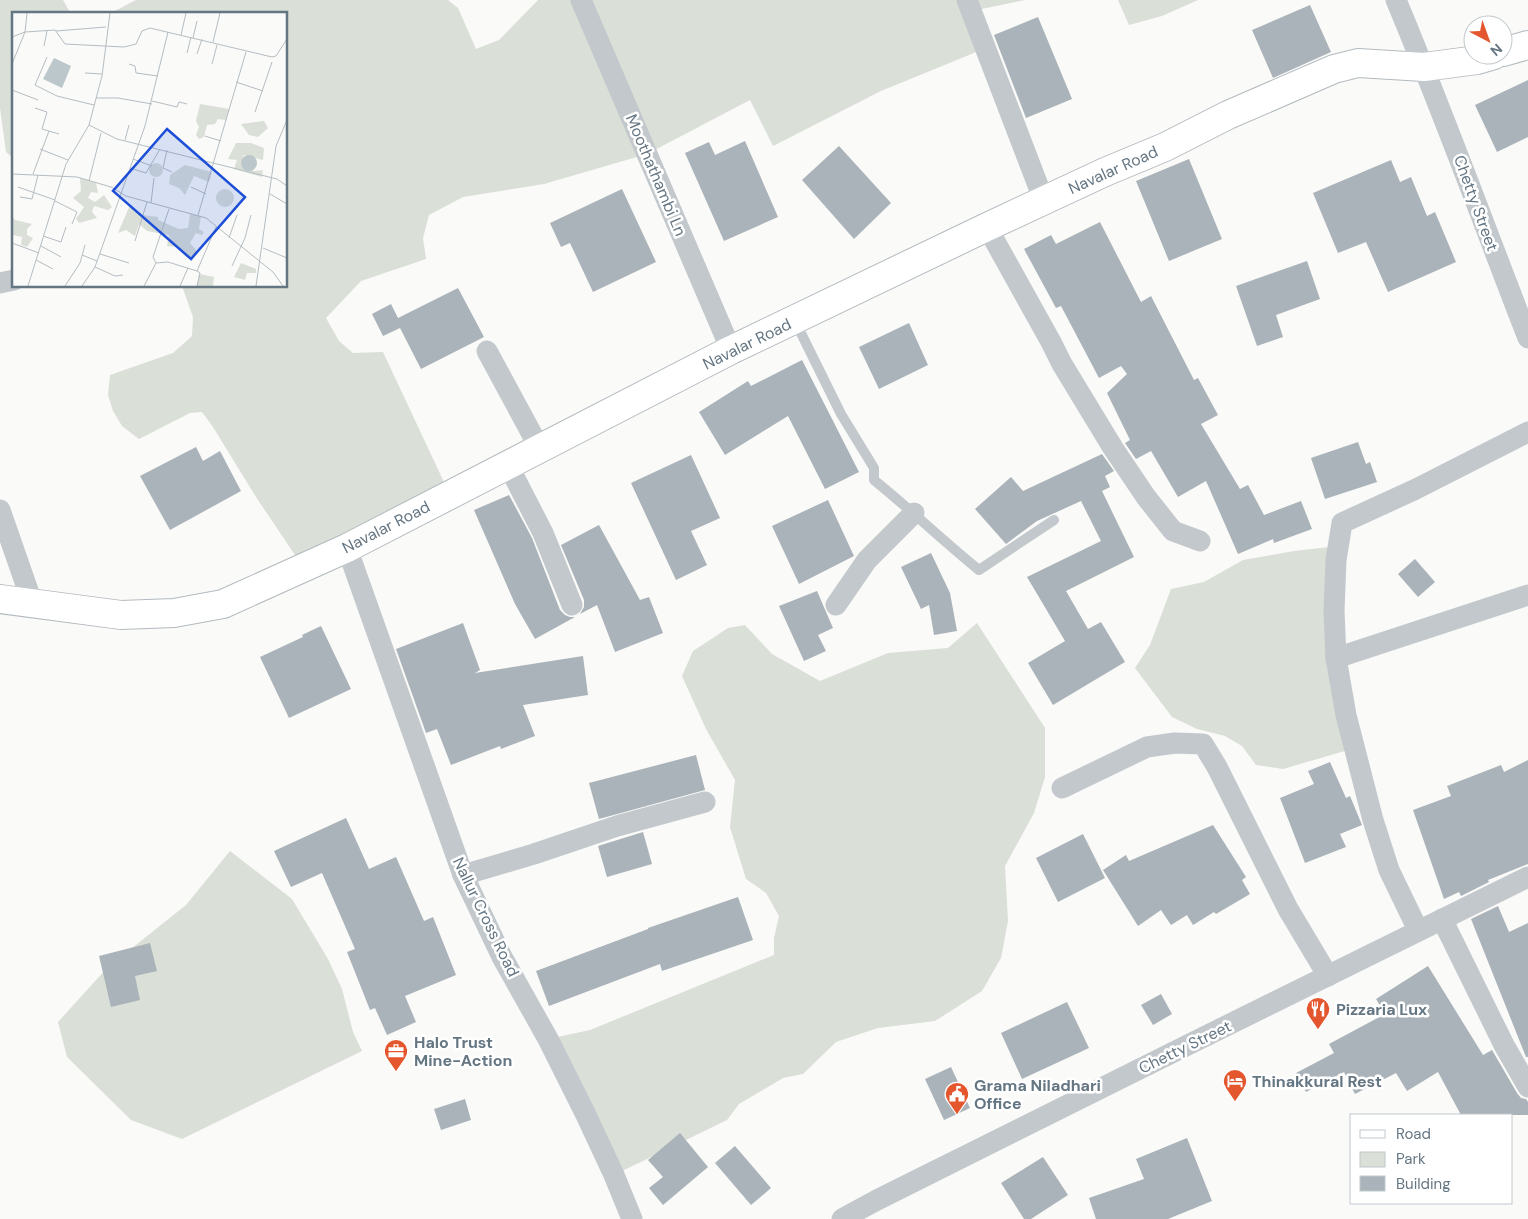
<svg xmlns="http://www.w3.org/2000/svg" width="1528" height="1219" font-family="'DM Sans',sans-serif">
<rect width="100%" height="100%" fill="#fafaf8"/>
<g fill="#dadfd7">
<polygon points="0,0 63,0 71,14 14,14 14,159 6,152 0,108"/>
<polygon points="136,0 448,0 458,8 476,49 499,40 538,0 1025,0 972,11 986,48 881,91 773,146 750,100 647,154 544,184 463,197 429,215 423,238 426,259 361,281 326,318 339,341 353,353 383,352 450,495 303,567 256,497 213,427 202,412 190,413 139,439 122,426 113,411 108,395 110,375 173,353 192,336 193,317 182,286 286,286 286,14 109,14"/>
<polygon points="1118,0 1198,0 1162,16 1129,25"/>
<polygon points="1338,546 1336,560 1355,748 1283,769 1256,765 1242,746 1225,736 1197,729 1172,717 1135,668 1150,645 1171,589 1204,582 1243,560 1294,551"/>
<polygon points="977,623 1045,728 1045,777 1034,813 1005,866 1008,921 1001,958 982,991 935,1021 878,1028 836,1042 803,1074 783,1078 739,1104 727,1120 614,1175 548,1039 590,1030 774,955 774,938 779,916 766,893 746,879 730,827 735,780 706,729 682,676 693,651 728,628 745,625 772,654 820,681 888,653 948,648"/>
<polygon points="230,851 292,899 328,959 342,989 353,1032 362,1051 182,1139 131,1120 67,1057 58,1022 107,968 186,905"/>
</g>
<g fill="#aab3b9">
<polygon points="1310,5 1331,52 1273,78 1252,30"/>
<polygon points="1038,17 1072,99 1026,118 994,35"/>
<polygon points="1528,80 1528,137 1497,152 1475,105"/>
<polygon points="745,141 778,217 724,241 685,153 709,142 715,155"/>
<polygon points="839,146 891,203 854,239 802,180"/>
<polygon points="1189,159 1222,239 1169,261 1136,181"/>
<polygon points="1391,160 1400,182 1411,177 1427,216 1435,212 1456,262 1388,292 1366,242 1338,253 1313,193"/>
<polygon points="622,189 656,262 593,292 570,243 561,247 550,223"/>
<polygon points="1100,222 1141,302 1151,296 1194,380 1198,378 1218,415 1201,424 1240,489 1248,485 1264,515 1301,501 1312,529 1274,543 1273,539 1238,554 1206,481 1178,497 1151,451 1136,459 1125,443 1130,440 1107,393 1127,374 1121,366 1099,378 1061,306 1056,308 1024,249 1051,235 1056,244"/>
<polygon points="1307,261 1320,299 1276,315 1283,337 1257,346 1236,286"/>
<polygon points="458,288 484,337 421,369 400,328 383,336 372,314 391,304 398,318"/>
<polygon points="909,323 928,365 879,389 859,347"/>
<polygon points="802,360 859,472 825,489 788,416 725,455 699,412 748,381 751,386"/>
<polygon points="1358,442 1366,464 1370,462 1377,482 1325,499 1311,458"/>
<polygon points="196,447 203,461 220,451 241,491 170,530 140,476"/>
<polygon points="1102,454 1114,471 1105,476 1110,487 1102,491 1134,557 1066,591 1088,629 1101,622 1125,662 1053,705 1028,663 1065,641 1027,577 1101,541 1081,501 1037,521 1006,544 975,509 1011,477 1023,491"/>
<polygon points="691,455 720,518 691,531 707,565 676,580 631,483"/>
<polygon points="509,495 532,538 560,610 565,615 570,617 575,617 535,639 515,604 474,510"/>
<polygon points="828,500 854,556 799,584 772,526"/>
<polygon points="599,525 640,600 649,597 663,633 615,652 597,605 580,614 584,607 584,600 561,545"/>
<polygon points="931,553 950,593 957,631 934,635 929,605 921,609 901,567"/>
<polygon points="1415,559 1435,582 1418,597 1398,574"/>
<polygon points="817,591 833,628 818,635 826,651 804,661 779,606"/>
<polygon points="463,623 480,670 475,673 583,656 588,695 523,705 535,736 501,749 500,746 451,765 437,729 426,733 396,649"/>
<polygon points="321,626 351,689 289,718 260,657 303,637 302,635"/>
<polygon points="696,755 705,790 599,819 589,783"/>
<polygon points="1528,760 1528,864 1488,880 1489,882 1461,896 1459,892 1444,899 1413,810 1451,796 1447,786 1501,765 1504,772"/>
<polygon points="1330,762 1346,798 1350,796 1362,825 1340,834 1346,847 1305,863 1280,798 1314,784 1308,771"/>
<polygon points="346,818 369,869 396,857 424,921 433,917 456,975 405,996 416,1022 387,1035 375,1008 370,1010 347,952 355,949 322,873 291,887 274,851"/>
<polygon points="1213,825 1246,877 1242,880 1250,894 1216,914 1214,912 1193,925 1187,915 1171,925 1161,910 1138,926 1103,870 1126,855 1129,861"/>
<polygon points="643,832 652,864 607,877 598,846"/>
<polygon points="1083,834 1105,878 1058,902 1036,858"/>
<polygon points="738,897 753,940 662,971 660,964 549,1006 536,971 648,929 648,928"/>
<polygon points="1498,906 1509,932 1528,923 1528,1057 1526,1057 1471,919"/>
<polygon points="150,943 157,971 135,976 140,1000 111,1007 99,956"/>
<polygon points="1428,966 1483,1055 1492,1050 1517,1093 1521,1098 1526,1099 1528,1102 1528,1115 1461,1115 1438,1072 1407,1091 1396,1073 1355,1094 1344,1072 1306,1092 1296,1073 1334,1053 1329,1044 1385,1014 1376,999"/>
<polygon points="1161,994 1172,1014 1153,1025 1141,1005"/>
<polygon points="1067,1002 1089,1048 1022,1079 1001,1033"/>
<polygon points="951,1067 970,1108 944,1120 925,1079"/>
<polygon points="465,1099 471,1120 441,1130 434,1109"/>
<polygon points="680,1133 708,1167 663,1205 649,1188 663,1177 648,1160"/>
<polygon points="1187,1138 1212,1201 1168,1219 1096,1219 1089,1198 1144,1179 1136,1159"/>
<polygon points="735,1146 771,1188 751,1205 715,1163"/>
<polygon points="1043,1157 1068,1195 1031,1219 1024,1219 1001,1183"/>
</g>
<g fill="none" stroke-linecap="round" stroke-linejoin="round">
<g stroke="#b3babf" stroke-width="30">
<g id="secondary">
<polyline points="1503,52 1528,45"/>
<polyline points="0,599 121,615 174,613 223,604 347,548 731,350 987,227 1105,172 1165,147 1228,115 1334,69 1358,63 1424,67 1477,60 1494,55"/>
</g>
</g>
<path stroke="#c3c8cc" stroke-width="10" d="M795,321L841,414L874,468V480C910,509 943,541 979,570L1054,520"/>
<g stroke="#c3c8cc" stroke-width="21">
<polyline points="581,0 731,350"/>
<polyline points="967,0 1044,201"/>
<path d="M1396,0C1443,112 1484,225 1528,338"/>
<polyline points="987,227 1051,342 1062,364 1113,448 1146,497 1173,531 1200,541"/>
<polyline points="0,283 14,280"/>
<polyline points="487,351 540,449"/>
<polyline points="508,465 543,533 572,605"/>
<polyline points="0,510 32,602"/>
<polyline points="347,548 463,875 502,957 548,1039 586,1115 614,1175 632,1219"/>
<polyline points="836,605 867,560 914,513"/>
<polyline points="1336,658 1528,595"/>
<polyline points="1062,788 1147,747 1175,743 1203,744 1217,767 1288,909 1328,976"/>
<polyline points="463,875 534,854 617,826 705,802"/>
<polyline points="1442,919 1504,1045 1528,1087"/>
<polyline points="1418,930 1389,870 1373,820 1346,715 1336,658 1334,611 1336,560 1342,523 1416,489 1528,432"/>
<path d="M842,1219L877,1200C1094,1092 1310,983 1528,877"/>
</g>
<use href="#secondary" stroke="#fff" stroke-width="28"/>
</g>
<defs>
<g id="restaurant-pin" transform="scale(1.25)"><path d="M0 17L-7.5 6A9.5 9.5 0 1 1 7.5 6Z" fill="#e4572e" stroke="#fff"/><path d="M-5-6h1v4h1v-4h1v4h1v-4h1v5L-1.5 .5V6h-2V.5L-5-1ZM5-6V6H3V1.5H1.5Q1.5-4 5-6Z" fill="#fff"/></g>
<g id="office-pin" transform="scale(1.25)"><path d="M0 17L-7.5 6A9.5 9.5 0 1 1 7.5 6Z" fill="#e4572e" stroke="#fff"/><path d="M-6-3h4V-5.5h4V-3h4V5H-6ZM-1-4.5V-3h2v-1.5ZM-6 0V1H6V0Z" fill="#fff"/></g>
<g id="hotel-pin" transform="scale(1.25)"><path d="M0 17L-7.5 6A9.5 9.5 0 1 1 7.5 6Z" fill="#e4572e" stroke="#fff"/><path d="M-6-4.5h1.5V1H6V5H4.5V3h-9V5H-6ZM-4 0a1.8 1.8 0 1 1 3.6 0ZM.5 0V-2.5h3Q6-2.5 6 0Z" fill="#fff"/></g>
<g id="civic-pin" transform="scale(1.25)"><path d="M0 17L-7.5 6A9.5 9.5 0 1 1 7.5 6Z" fill="#e4572e" stroke="#fff"/><path d="M-.6-6.5H3V-4.5H.6V-3L4-1V1h2V6H-6V1h2V-1L-.6-3ZM-1.2 2.5V6h2.4V2.5Z" fill="#fff"/></g>
</defs>
<g fill-rule="evenodd">
<use href="#restaurant-pin" x="1318" y="1009"/>
<use href="#office-pin" x="396" y="1051"/>
<use href="#hotel-pin" x="1235" y="1081"/>
<use href="#civic-pin" x="957" y="1094"/>
</g>
<g text-anchor="middle" dominant-baseline="central" stroke-width="5" stroke-linejoin="round" paint-order="stroke">
<g font-size="16" fill="#657683" stroke="#fff">
<text transform="translate(1113 170) rotate(-24)">Navalar Road</text>
<text transform="translate(656 175) rotate(67)">Moothathambi Ln</text>
<text transform="translate(1476 203) rotate(70)">Chetty Street</text>
<text transform="translate(747 344) rotate(-26)">Navalar Road</text>
<text transform="translate(386 527) rotate(-27)">Navalar Road</text>
<text transform="translate(486 917) rotate(64)">Nallur Cross Road</text>
<text transform="translate(1185 1047) rotate(-26)">Chetty Street</text>
</g>
<g font-size="16" font-weight="bold" fill="#657683" stroke="#fff" text-anchor="start">
<text x="1336" y="1009">Pizzaria Lux</text>
<text x="414" y="1042">Halo Trust<tspan x="414" dy="18">Mine-Action</tspan></text>
<text x="1252" y="1081">Thinakkural Rest</text>
<text x="974" y="1085">Grama Niladhari<tspan x="974" dy="18">Office</tspan></text>
</g>
</g>
<g transform="translate(12 12)">
<rect width="275" height="275" fill="#fafaf8"/>
<path d="M188,92L217,97L214,108L206,107L203,112L195,113L192,125L187,127L184,123L187,115L184,109ZM252,109L256,116L246,125L237,123L229,112ZM224,131H239L252,136L251,148L232,143L229,150L242,159L251,158L250,165L222,157L225,148L216,147ZM137 158a7 7 0 1 1 14 0a7 7 0 1 1-14 0ZM173,153L200,160L197,170L182,164L173,183L167,176L157,172L158,163ZM68,166L84,171L86,181L79,180L76,186L83,190L92,183L100,195L96,198L82,194L80,200L85,206L67,211L64,207L72,195L61,186L69,179ZM204 186a9 9 0 1 1 18 0a9 9 0 1 1-18 0ZM118,193L130,203L146,205V208L167,217L176,216L178,202L189,204L187,217L192,220L190,223L184,221L178,231L185,239L180,249L165,235L155,234L157,223L135,219L127,212L123,224L114,218L106,221ZM0,204L3,208L20,212L15,217V223L21,226L15,235L9,233L10,225L1,223ZM229,251L244,257V261H235L233,268L222,265ZM187,262L202,265L201,274H185Z" fill="#dadfd7"/>
<path d="M42,46L59,54L50,76L31,67ZM229 151a8 8 0 1 1 16 0a8 8 0 1 1-16 0Z" fill="#bbc7cb"/>
<path fill="none" stroke="#b5bdc2" stroke-width="1" d="M44,19L94,15M169,23L174,1M0,25L13,20L43,18L53,32L112,35L124,32L130,19L138,16L260,45L264,44L275,27M181,26L185,9M201,30L208,1M32,34L35,19M175,41L179,25M185,42L190,27M35,45L23,73L45,84L82,93M0,52L13,20L15,1M117,52L123,54L124,61L146,64M200,52L205,33M73,61L90,62M224,70L251,79M0,78L26,88M84,86H106L140,92M140,89L165,95L167,90L175,92M23,96L35,100L30,117L47,122M243,100L260,50M77,113L105,127L265,167L275,174M193,124L209,129M113,128L117,113M28,137L56,148M155,138L151,156L160,160M121,147L140,154M118,156L134,161L148,137M0,162L65,165L99,175L114,184L194,206L261,260L271,274M21,162L37,119M77,169L89,121M6,175L43,188M179,175L194,182M258,182L275,192M8,185L20,187L26,163M43,189L65,200L60,212M139,191L142,166M186,203L234,40M31,224L49,230L54,215M217,226L225,203M123,229L135,190M0,231L27,241M29,234L49,245M251,236L275,246M88,242L117,251M70,243L85,249M24,248L41,257M144,251L156,250L185,259M220,254L233,226L239,203M83,255L103,264L111,263M16,274L54,152L77,113L90,64L98,1M53,274L68,251L73,233M70,274L83,255L133,114L156,20M132,274L144,251L141,245L157,197M168,274L176,256M185,274L188,261L185,259L204,215M244,274L264,134L275,108"/>
<path fill="#1d4ed8" fill-opacity="0.15" stroke="#1d4ed8" stroke-width="2.5" d="M155,117L233,185L179,247L101,179Z"/>
<rect width="275" height="275" fill="none" stroke="#657683" stroke-width="2.5"/>
</g>
<rect x="1350" y="1114" width="162" height="90" fill="#ffffff" stroke="#c1c8cd"/>
<rect x="1360" y="1130" width="25" height="8" fill="#ffffff" stroke="#c1c8cd"/>
<text x="1396" y="1139" font-size="15" fill="#657683">Road</text>
<rect x="1360" y="1152" width="25" height="15" fill="#dadfd7" stroke="#c1c8cd"/>
<text x="1396" y="1164" font-size="15" fill="#657683">Park</text>
<rect x="1360" y="1176" width="25" height="15" fill="#aab3b9" stroke="#c1c8cd"/>
<text x="1396" y="1189" font-size="15" fill="#657683">Building</text>
<g transform="translate(1488 40) rotate(139)"><circle r="24" fill="#ffffff" stroke="#c1c8cd"/>
<path d="M0-4L9 19L0 12L-9 19Z" fill="#e4572e"/>
<text y="-8" font-size="14" font-weight="bold" text-anchor="middle" fill="#657683">N</text>
</g>
</svg>
